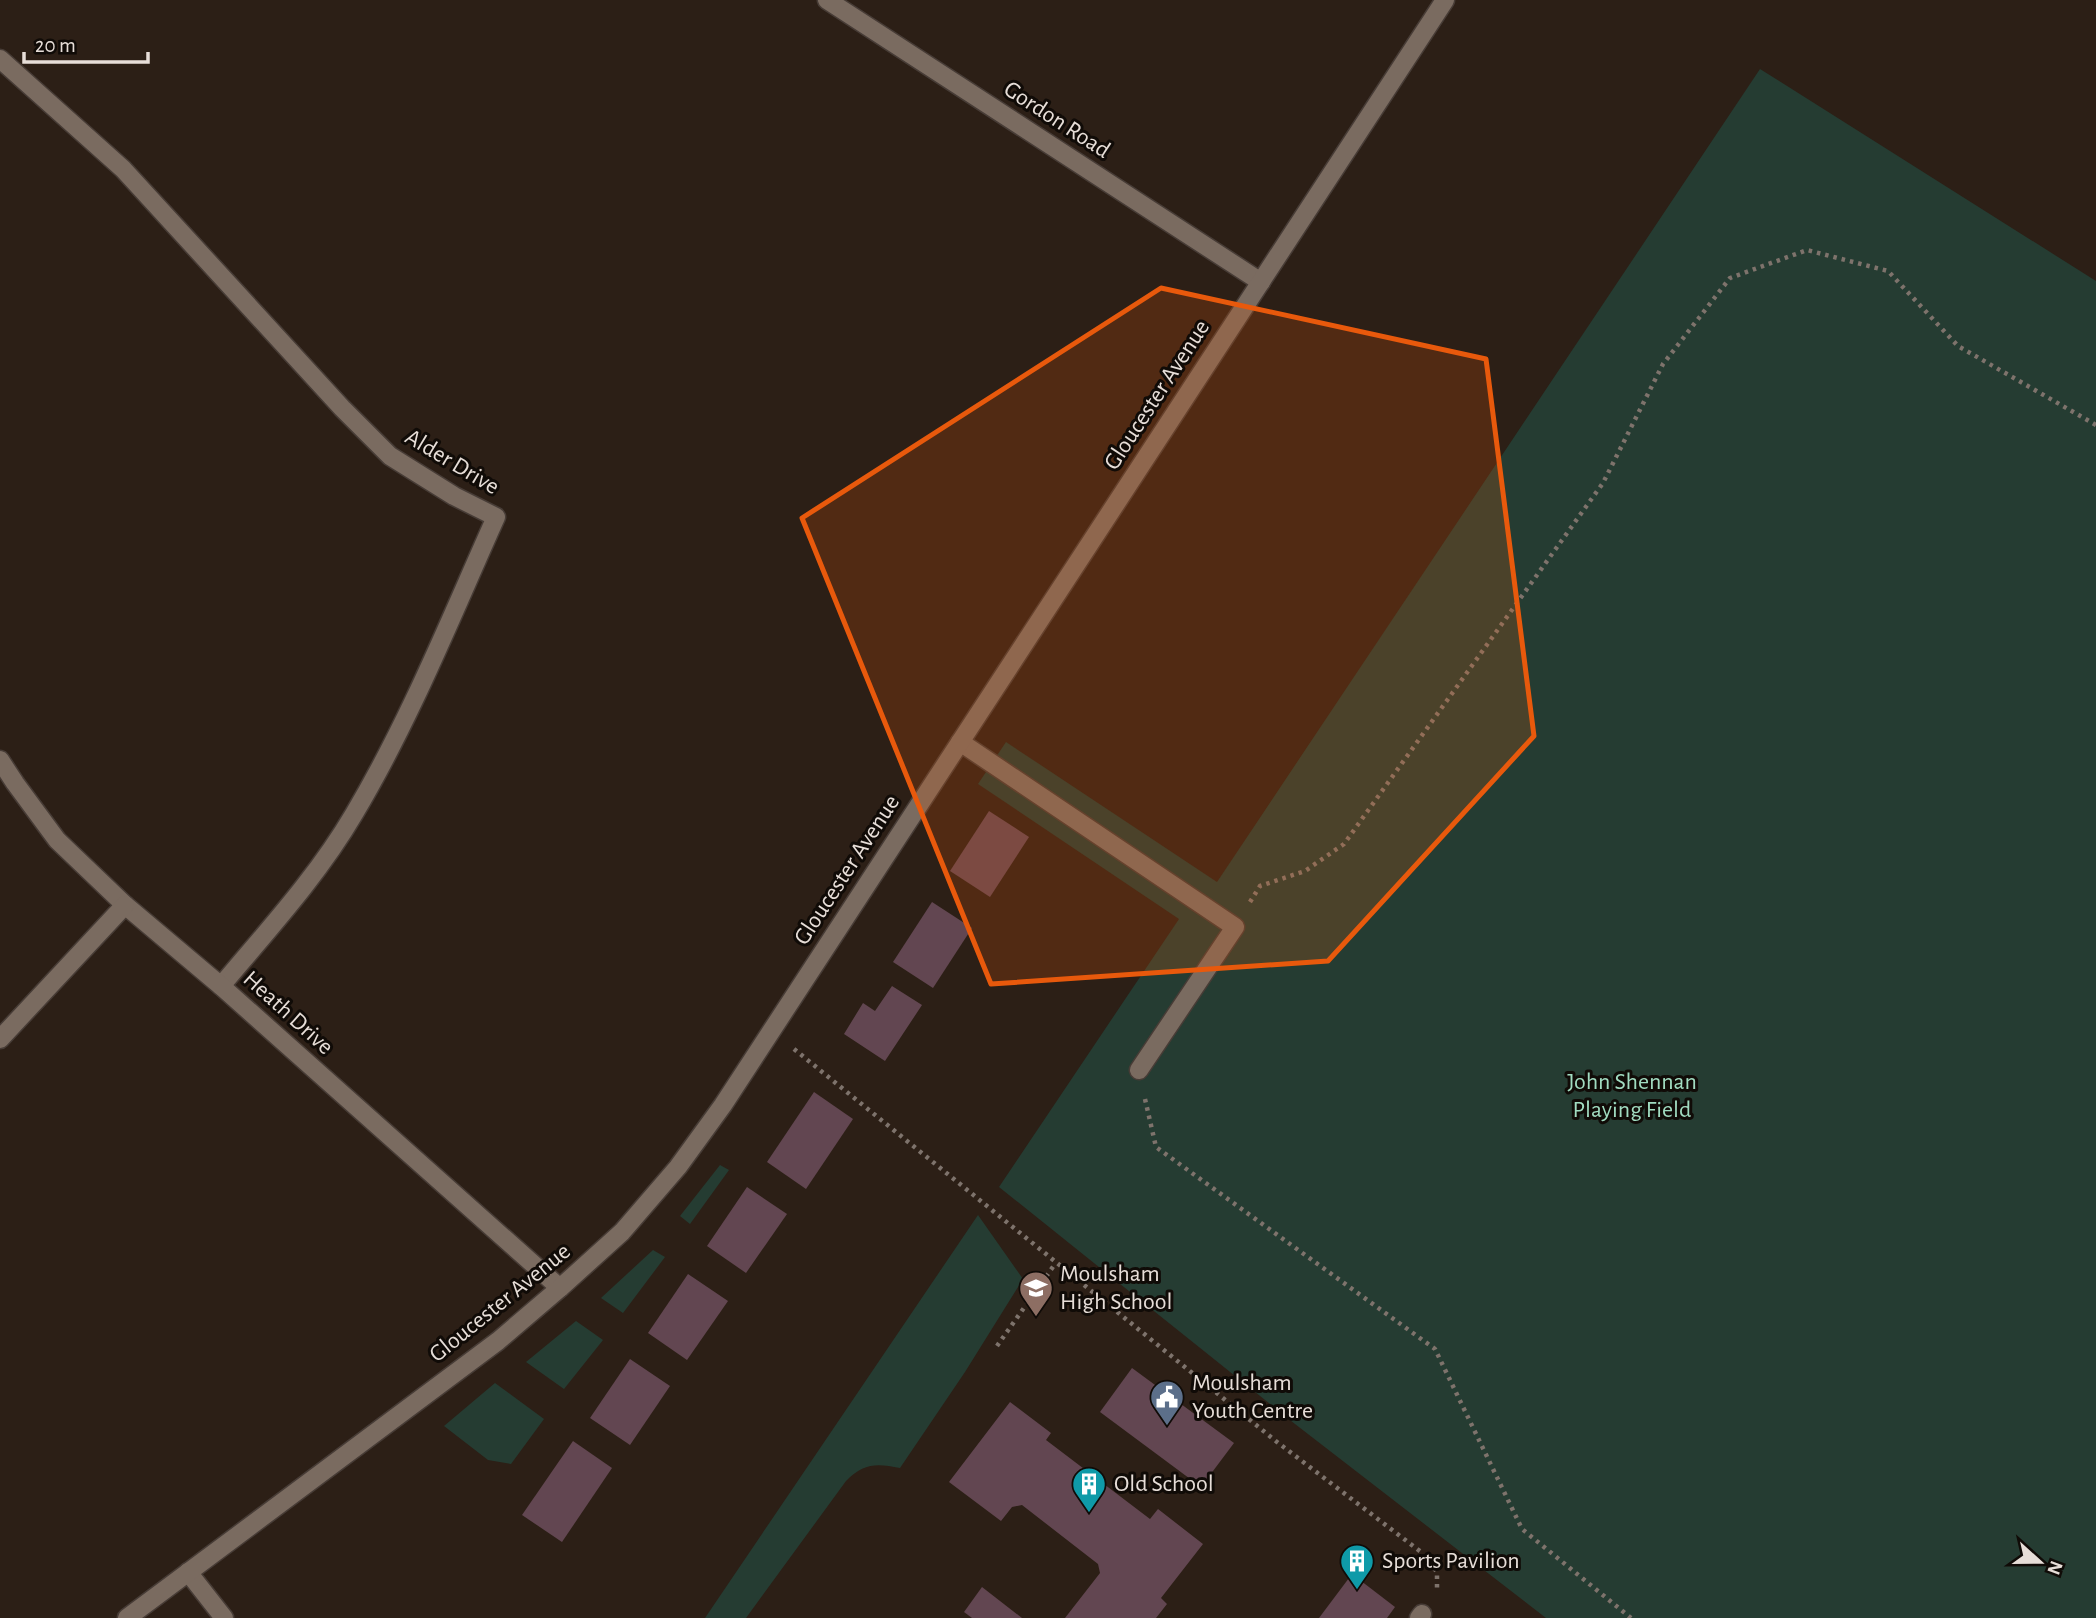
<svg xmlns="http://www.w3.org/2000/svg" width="2096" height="1618" font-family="'Alegreya Sans',sans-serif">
<rect width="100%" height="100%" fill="#2c1f16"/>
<g fill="#253c32">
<polygon points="1760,69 2096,281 2096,1618 1546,1618 1295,1424 999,1187 1179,919 978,784 1006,742 1217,882"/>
<polygon points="720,1165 729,1170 690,1224 680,1216"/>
<path d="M978,1215L1023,1279L965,1372L900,1468C877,1463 863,1463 846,1481L746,1618H705Z"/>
<polygon points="653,1250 665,1257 623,1313 601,1298"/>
<polygon points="576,1321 603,1340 564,1389 526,1362"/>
<polygon points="495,1383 544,1419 511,1464 488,1460 444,1426"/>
</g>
<g fill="#624651">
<polygon points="989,811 1029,837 990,897 950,871"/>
<polygon points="932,902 972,928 933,988 893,962"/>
<polygon points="892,986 922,1005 885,1061 844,1034 863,1003 875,1011"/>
<polygon points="814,1092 853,1119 806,1189 767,1162"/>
<polygon points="747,1187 787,1214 746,1273 707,1246"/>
<polygon points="688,1274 728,1301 687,1360 648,1333"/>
<polygon points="630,1359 670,1386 630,1445 590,1418"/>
<polygon points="1132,1368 1234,1443 1201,1487 1100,1412"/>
<polygon points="1010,1402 1051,1433 1046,1440 1150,1519 1158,1509 1203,1544 1161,1598 1167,1604 1156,1618 1065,1618 1100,1573 1098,1564 1022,1505 1012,1507 1001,1521 949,1482"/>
<polygon points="573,1441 612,1468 562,1542 522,1515"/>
<polygon points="1352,1574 1395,1607 1387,1618 1319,1618"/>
<polygon points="982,1587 1022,1618 972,1618 964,1612"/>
</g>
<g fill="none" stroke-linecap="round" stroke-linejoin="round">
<g stroke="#473c36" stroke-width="21">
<g id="minor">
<polyline points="827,0 1261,282"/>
<path d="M0,59L123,169L342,408L390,456L454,496L496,517C451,617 410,720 354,814C317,877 267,931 221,986"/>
<polyline points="960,742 1235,927 1139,1070"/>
<polyline points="0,760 15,783 57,840 125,905 221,986 560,1288"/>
<polyline points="0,1039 125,905"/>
<polyline points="188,1572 224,1618"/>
<polyline points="127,1618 498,1341 560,1288 622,1232 678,1167 723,1105 1445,0"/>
<polyline points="1419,1618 1422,1614"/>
</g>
</g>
<g stroke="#7e736c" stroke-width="4.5" stroke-dasharray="3.5 5" stroke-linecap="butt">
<polyline points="1250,902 1260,886 1305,871 1344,844 1603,483 1663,364 1730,278 1807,250 1888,271 1958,346 2096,425"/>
<polyline points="794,1049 1277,1442 1421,1552 1437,1572 1437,1588"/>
<polyline points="1145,1099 1156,1147 1435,1349 1522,1529 1631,1618"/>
<polyline points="997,1346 1055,1264"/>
</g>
<use href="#minor" stroke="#7a6b60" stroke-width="18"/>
</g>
<path fill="#e8590c" fill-opacity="0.2" stroke="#e8590c" stroke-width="5" stroke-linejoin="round" d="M1161,288L1486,359L1534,736L1328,961L991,984L802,518Z"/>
<defs>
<g id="school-pin" transform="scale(1.75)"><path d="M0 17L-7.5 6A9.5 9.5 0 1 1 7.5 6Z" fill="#8d6e63" stroke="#100b07"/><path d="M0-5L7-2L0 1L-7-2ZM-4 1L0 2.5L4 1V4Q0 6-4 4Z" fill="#fff"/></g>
<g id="civic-pin" transform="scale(1.75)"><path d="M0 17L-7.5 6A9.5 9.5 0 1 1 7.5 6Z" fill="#5c6f8a" stroke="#100b07"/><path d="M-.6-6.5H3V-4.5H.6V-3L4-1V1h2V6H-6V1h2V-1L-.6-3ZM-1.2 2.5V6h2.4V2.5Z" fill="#fff"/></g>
<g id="building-pin" transform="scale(1.75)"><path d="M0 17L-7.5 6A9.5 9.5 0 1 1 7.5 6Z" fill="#0f9aa8" stroke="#100b07"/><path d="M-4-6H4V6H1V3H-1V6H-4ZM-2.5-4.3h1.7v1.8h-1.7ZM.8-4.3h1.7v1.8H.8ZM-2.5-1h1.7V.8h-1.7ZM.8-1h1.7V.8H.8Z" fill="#fff"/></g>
</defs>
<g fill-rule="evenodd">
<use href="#school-pin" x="1036" y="1288"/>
<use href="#civic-pin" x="1167" y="1397"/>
<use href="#building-pin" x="1089" y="1484"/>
<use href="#building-pin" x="1357" y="1561"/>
</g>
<g text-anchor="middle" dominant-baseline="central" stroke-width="6" stroke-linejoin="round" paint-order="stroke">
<g font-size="24" fill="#e7ded8" stroke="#100b07">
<text transform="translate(1057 120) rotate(33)">Gordon Road</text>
<text transform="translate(1157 395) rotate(-57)">Gloucester Avenue</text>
<text transform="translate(452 462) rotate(31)">Alder Drive</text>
<text transform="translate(847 870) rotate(-57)">Gloucester Avenue</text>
<text transform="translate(288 1013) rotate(42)">Heath Drive</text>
<text transform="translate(500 1303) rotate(-39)">Gloucester Avenue</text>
</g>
<g font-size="24" fill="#a1dcc1" stroke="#100b07">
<text x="1632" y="1082">John Shennan<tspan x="1632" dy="28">Playing Field</tspan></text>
</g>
<g font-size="24" fill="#e7ded8" stroke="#100b07" text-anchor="start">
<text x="1060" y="1274">Moulsham<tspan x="1060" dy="28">High School</tspan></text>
<text x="1192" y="1383">Moulsham<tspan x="1192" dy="28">Youth Centre</tspan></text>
<text x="1114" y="1484">Old School</text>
<text x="1382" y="1561">Sports Pavilion</text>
</g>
</g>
<g transform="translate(2040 1562) rotate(111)" stroke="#100b07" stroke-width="5" paint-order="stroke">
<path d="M0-5L12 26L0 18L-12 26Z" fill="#e7ded8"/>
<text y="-10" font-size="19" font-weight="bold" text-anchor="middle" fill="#e7ded8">N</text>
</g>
<path d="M24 52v10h124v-10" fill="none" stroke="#e7ded8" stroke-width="3.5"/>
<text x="35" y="52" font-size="21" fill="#e7ded8" stroke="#100b07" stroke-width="5" paint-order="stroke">20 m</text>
</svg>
